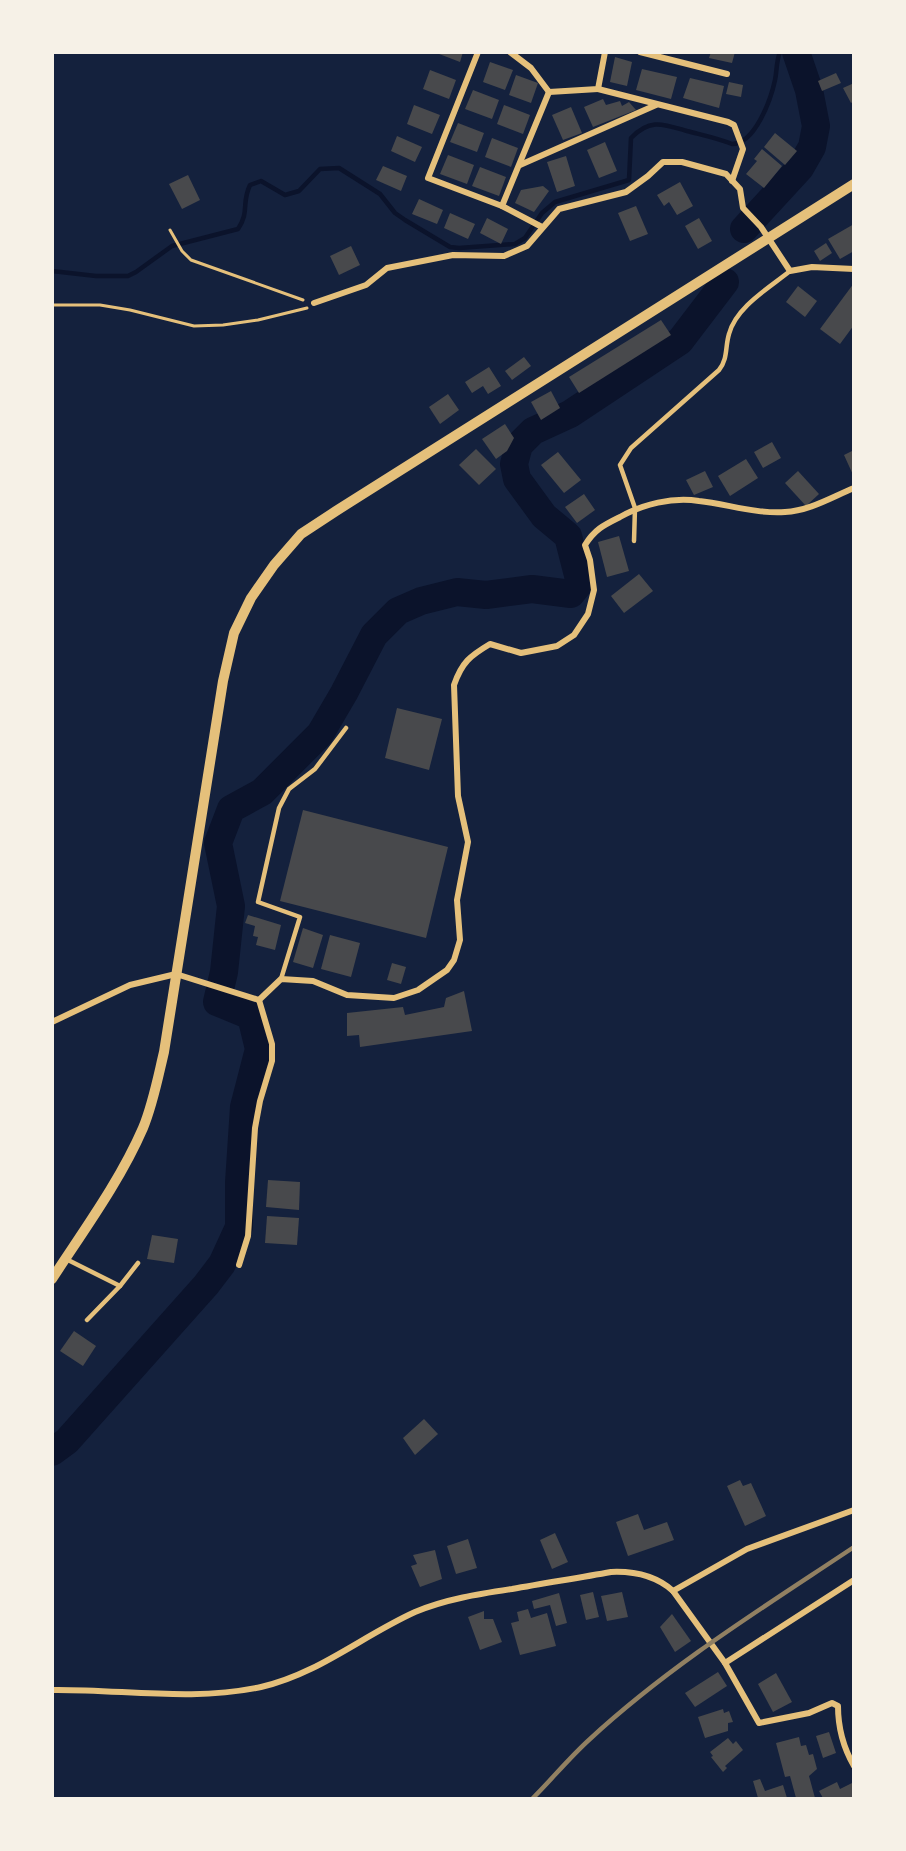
<svg xmlns="http://www.w3.org/2000/svg" width="906" height="1851" font-family="Figtree,sans-serif">
<rect width="100%" height="100%" fill="#14213d"/>
<g fill="none" stroke-linecap="round" stroke-linejoin="round">
<path stroke="#0b132b" stroke-width="4.5" d="M52,271L96,276H128L136,272L172,246L238,229C250,211 241,204 250,185L261,181L285,195L299,191L320,169L339,168L380,194L395,213L405,220L450,247L459,248L515,244L525,238L542,213L555,202L629,180L631,138C650,118 663,124 687,131C702,135 717,138 732,144C755,144 771,99 775,80C777,71 776,62 780,52"/>
<g stroke="#0b132b" stroke-width="28">
<polyline points="744,229 800,168 812,147 816,126 809,90 796,52"/>
<polyline points="52,1452 67,1441 206,1285 222,1264 239,1227 239,1183 244,1107 259,1049 251,1016 217,1002 224,972 231,906 218,843 231,809 262,792 320,734 344,693 374,635 398,611 421,601 457,592 486,595 532,589 571,594 580,583 568,536 544,516 517,479 514,464 519,445 533,431 570,414 680,341 725,282"/>
</g>
</g>
<g fill="#48494c">
<polygon points="434,52 463,52 460,62"/>
<polygon points="711,52 735,52 732,63 709,58"/>
<polygon points="615,57 632,62 627,86 610,82"/>
<polygon points="490,62 513,70 505,90 483,82"/>
<polygon points="642,69 677,77 671,99 636,90"/>
<polygon points="430,70 456,80 449,99 423,89"/>
<polygon points="836,73 841,83 822,91 818,81"/>
<polygon points="516,75 538,83 531,103 509,95"/>
<polygon points="690,78 724,86 719,108 683,98"/>
<polygon points="729,82 743,85 741,97 726,94"/>
<polygon points="854,83 854,101 851,103 843,88"/>
<polygon points="473,90 499,100 492,119 465,109"/>
<polygon points="603,99 606,105 620,101 622,106 629,102 636,110 593,127 584,107"/>
<polygon points="414,105 440,115 432,134 407,124"/>
<polygon points="504,105 530,115 523,134 497,124"/>
<polygon points="571,107 582,133 563,140 552,115"/>
<polygon points="458,123 484,133 477,152 450,142"/>
<polygon points="775,133 797,151 785,165 764,147"/>
<polygon points="397,136 422,147 415,162 391,151"/>
<polygon points="492,138 518,148 511,167 485,157"/>
<polygon points="605,142 617,171 599,178 587,150"/>
<polygon points="762,149 782,166 764,188 746,174 757,161 754,159"/>
<polygon points="448,155 474,165 467,184 440,174"/>
<polygon points="566,156 575,186 557,192 547,162"/>
<polygon points="383,166 407,176 401,191 376,180"/>
<polygon points="480,167 506,177 499,196 472,186"/>
<polygon points="188,175 200,200 182,209 169,184"/>
<polygon points="680,182 693,206 677,215 669,202 664,206 657,195"/>
<polygon points="543,186 549,191 534,212 515,203 521,190"/>
<polygon points="419,199 443,210 437,224 412,214"/>
<polygon points="636,206 648,234 630,241 618,213"/>
<polygon points="450,213 475,224 468,239 444,228"/>
<polygon points="487,218 508,229 501,244 480,233"/>
<polygon points="699,218 712,241 698,249 685,226"/>
<polygon points="854,224 854,251 840,259 828,239"/>
<polygon points="826,243 832,253 820,261 814,251"/>
<polygon points="351,246 360,265 339,275 330,256"/>
<polygon points="854,283 854,325 840,344 820,329"/>
<polygon points="798,286 817,301 805,317 786,302"/>
<polygon points="661,320 671,335 579,393 569,377"/>
<polygon points="524,357 531,366 512,380 505,371"/>
<polygon points="489,367 501,386 488,394 483,386 472,393 465,382"/>
<polygon points="551,391 560,408 541,420 531,402"/>
<polygon points="448,394 459,410 440,424 429,407"/>
<polygon points="505,424 514,438 507,451 496,459 482,439"/>
<polygon points="772,442 781,458 763,468 754,452"/>
<polygon points="476,449 496,469 479,485 459,465"/>
<polygon points="854,450 854,477 844,455"/>
<polygon points="558,452 581,480 564,493 541,465"/>
<polygon points="746,459 758,478 730,496 718,476"/>
<polygon points="705,471 713,487 694,495 686,480"/>
<polygon points="798,471 819,494 806,506 785,483"/>
<polygon points="584,494 595,510 577,523 565,507"/>
<polygon points="619,536 629,571 607,577 598,542"/>
<polygon points="639,574 653,591 624,613 611,596"/>
<polygon points="397,708 442,719 429,770 385,758"/>
<polygon points="303,810 448,847 426,938 280,901"/>
<polygon points="248,915 281,925 275,950 256,945 258,937 253,936 255,926 245,923"/>
<polygon points="303,928 323,935 313,968 293,962"/>
<polygon points="330,935 360,943 351,977 321,969"/>
<polygon points="392,963 406,967 401,984 387,980"/>
<polygon points="464,991 472,1031 360,1047 359,1035 347,1036 347,1013 403,1007 405,1015 444,1007 446,998"/>
<polygon points="268,1180 300,1182 299,1210 266,1207"/>
<polygon points="267,1216 299,1218 297,1245 265,1243"/>
<polygon points="152,1235 178,1239 174,1263 147,1259"/>
<polygon points="74,1331 96,1346 83,1366 60,1351"/>
<polygon points="424,1419 438,1434 415,1455 403,1438"/>
<polygon points="740,1480 743,1486 751,1483 766,1516 745,1526 727,1486"/>
<polygon points="638,1514 644,1530 667,1522 674,1540 628,1556 616,1522"/>
<polygon points="555,1533 568,1562 552,1569 540,1540"/>
<polygon points="468,1539 477,1568 456,1574 447,1546"/>
<polygon points="435,1550 442,1579 420,1587 411,1566 417,1564 413,1555"/>
<polygon points="593,1592 599,1617 586,1620 580,1595"/>
<polygon points="622,1592 628,1617 607,1621 601,1596"/>
<polygon points="559,1593 567,1623 556,1626 550,1605 534,1609 532,1601"/>
<polygon points="528,1609 531,1618 547,1613 556,1646 520,1655 511,1623 519,1621 517,1612"/>
<polygon points="484,1611 484,1619 493,1619 502,1642 480,1650 468,1617"/>
<polygon points="672,1614 691,1641 675,1652 660,1627"/>
<polygon points="718,1672 727,1686 695,1707 685,1693"/>
<polygon points="776,1673 792,1702 773,1712 758,1684"/>
<polygon points="723,1709 724,1713 729,1711 733,1722 728,1723 728,1731 705,1738 698,1717"/>
<polygon points="829,1732 836,1753 823,1758 816,1736"/>
<polygon points="799,1737 801,1746 806,1745 809,1755 813,1754 817,1769 809,1776 815,1798 796,1798 790,1776 785,1777 776,1743"/>
<polygon points="728,1738 733,1744 736,1741 743,1750 725,1766 727,1768 723,1772 711,1757 713,1756 710,1752"/>
<polygon points="760,1779 765,1791 783,1785 787,1798 758,1798 753,1781"/>
<polygon points="837,1782 840,1789 854,1782 854,1798 823,1798 819,1791"/>
</g>
<g fill="none" stroke-linecap="round" stroke-linejoin="round">
<g stroke="#e5c07b" stroke-width="3">
<polyline points="170,230 182,251 191,260 303,300"/>
<polyline points="52,305 100,305 130,310 194,326 223,325 258,320 307,308"/>
</g>
<g stroke="#e5c07b" stroke-width="4.5">
<path d="M634,541L635,508L620,465L631,448L719,370C728,359 725,347 729,334C736,307 769,288 790,271"/>
<polyline points="281,979 300,917 258,902 279,808 289,789 315,769 346,728"/>
<polyline points="66,1259 120,1286"/>
<polyline points="87,1320 120,1286 138,1263"/>
</g>
<g stroke="#e5c07b" stroke-width="6">
<polyline points="478,52 428,178 502,206"/>
<polyline points="510,52 531,68 549,92 598,89 605,52"/>
<polyline points="640,52 727,74"/>
<polyline points="598,89 728,122 734,125 743,149 732,181"/>
<polyline points="520,165 656,105"/>
<polyline points="542,227 502,206 549,92"/>
<polyline points="314,303 366,285 387,268 453,255 504,256 527,246 559,209 626,192 648,176 663,162 682,162 726,174 740,189 743,208 761,227 790,271 812,267 854,269"/>
<path d="M259,1000L281,979L313,981L347,995L394,998L418,990L447,970L454,960L460,940L457,900L468,842L458,796L454,685C462,662 470,656 490,644L521,653L557,646L574,635L588,614L594,590L590,560L585,545C595,529 604,525 620,517C643,504 672,497 699,501C727,504 756,514 785,512C809,511 832,497 854,488"/>
<polyline points="52,1022 130,985 176,974 259,1000"/>
<polyline points="239,1265 248,1236 255,1128 260,1101 272,1061 272,1044 259,1000"/>
<polyline points="673,1591 747,1549 854,1510"/>
<path d="M725,1663L759,1723L809,1713L832,1703L838,1706C838,1727 843,1747 854,1766"/>
<path d="M52,1690C122,1689 191,1702 261,1687C318,1674 362,1636 415,1612C446,1599 479,1594 512,1589C545,1583 578,1578 611,1572C634,1571 655,1575 673,1591L725,1663L854,1580"/>
</g>
<path stroke="#e5c07b" stroke-width="10" d="M52,1279C84,1230 120,1181 143,1128C153,1104 158,1077 164,1052L223,681L234,633L251,598L274,565L301,534L336,511L854,184"/>
<path stroke="#918062" stroke-width="4.5" d="M533,1798C552,1779 570,1757 590,1739C670,1665 764,1607 854,1547"/>
</g>
<rect width="906" height="1851" fill="none" stroke="#f6f1e7" stroke-width="108"/>
</svg>
